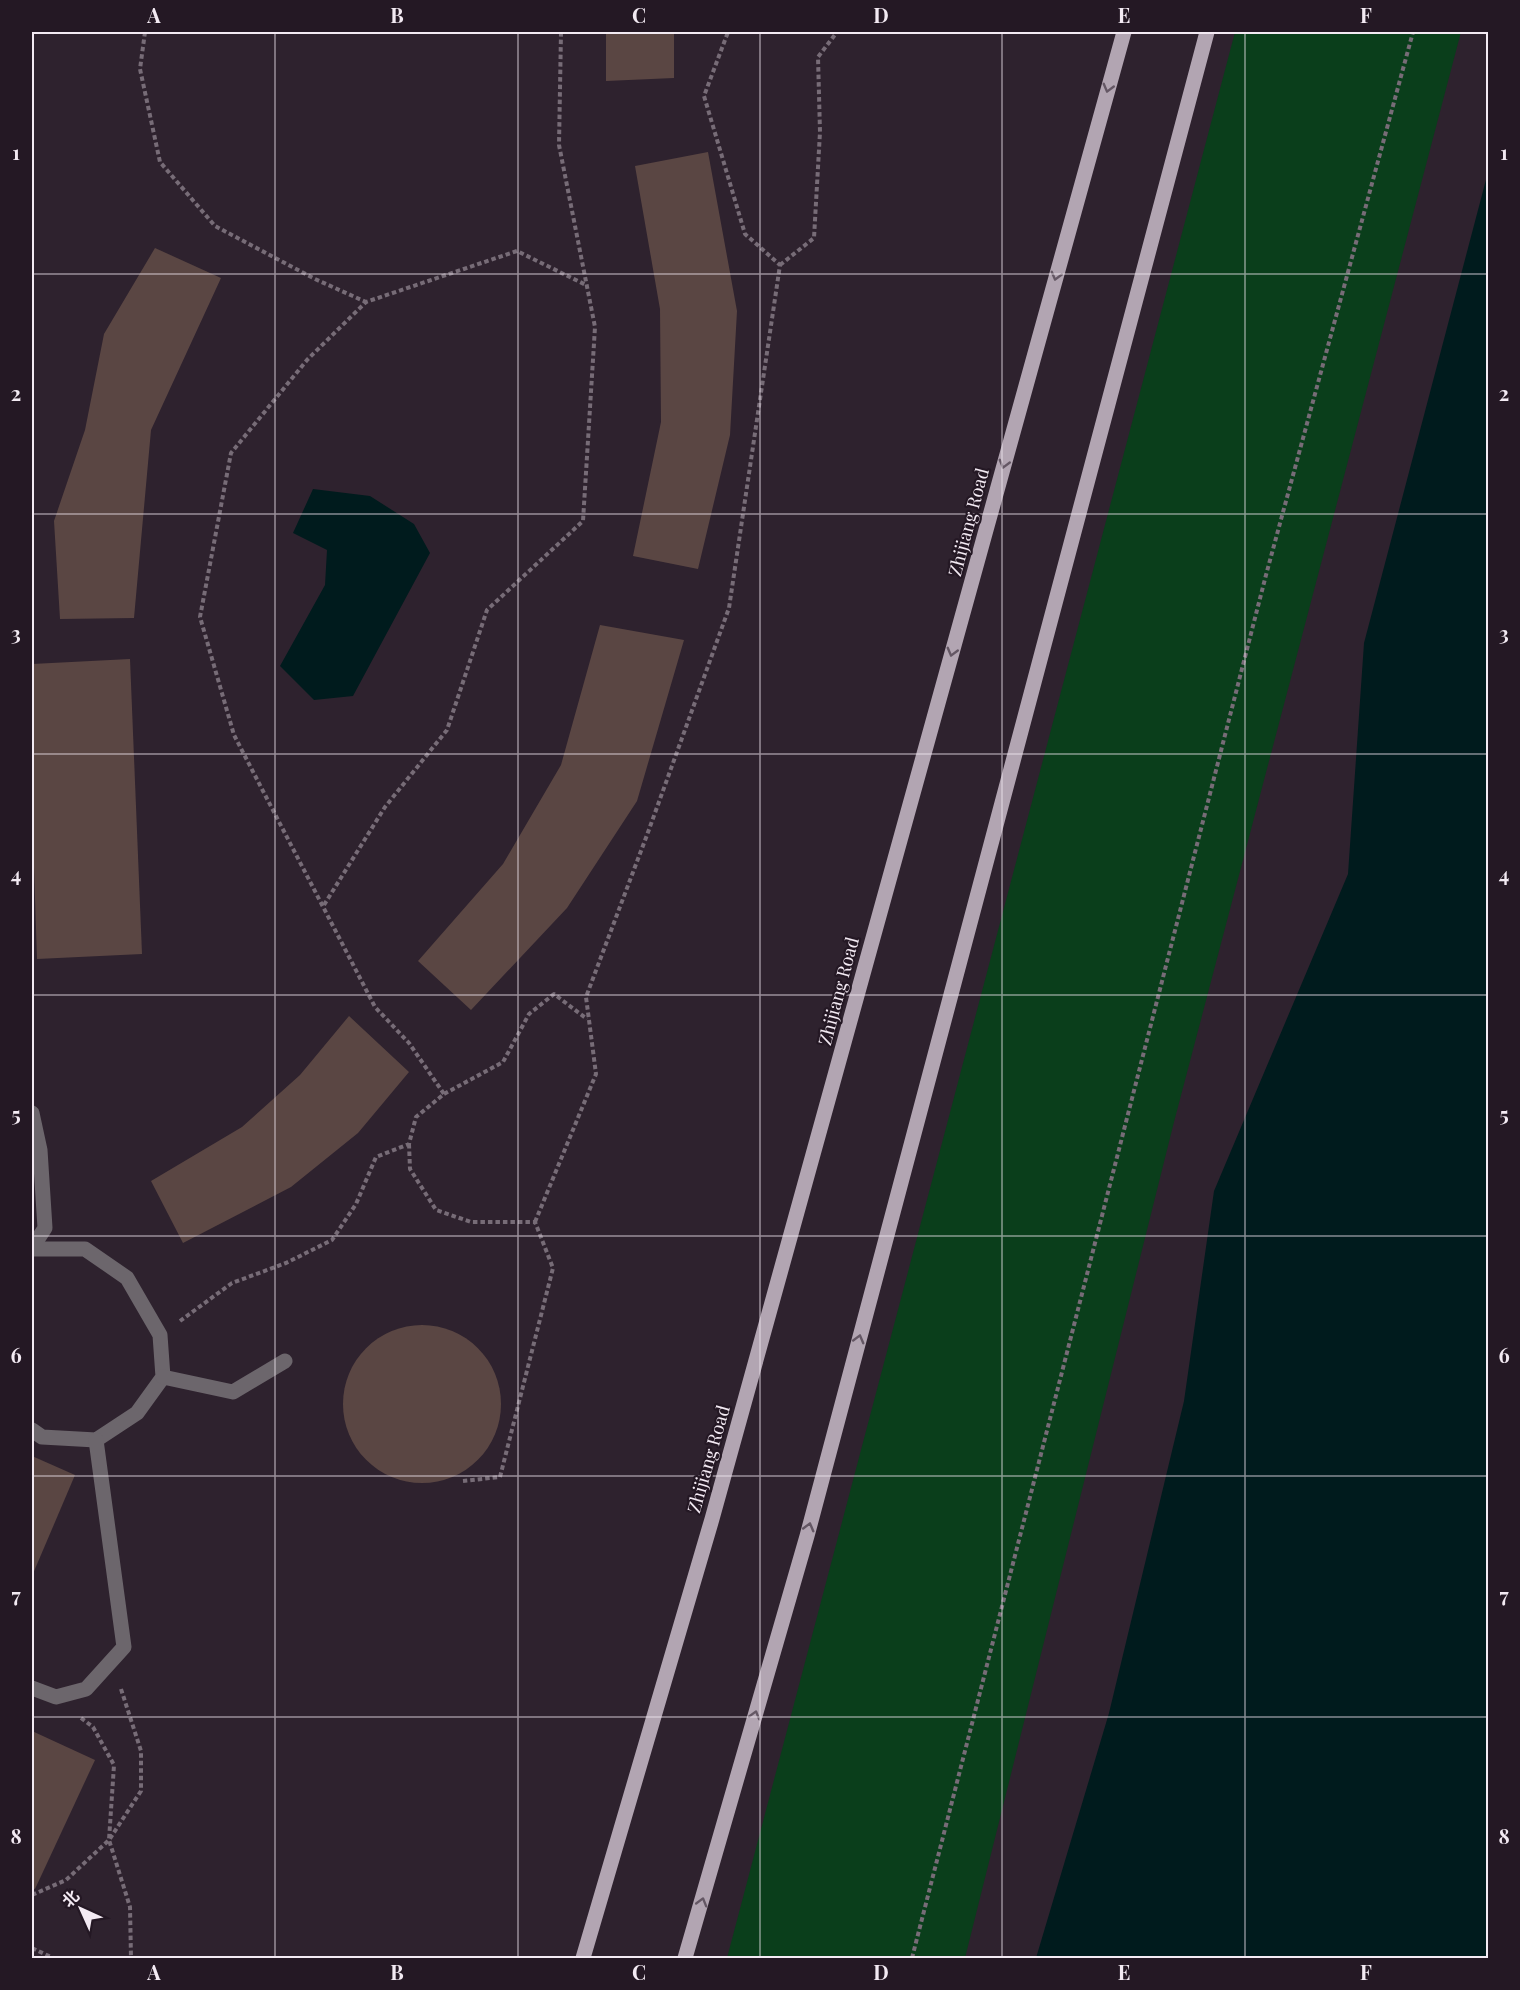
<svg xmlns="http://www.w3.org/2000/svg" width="1520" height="1990" font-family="'Playfair Display','Noto Sans SC',serif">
<rect width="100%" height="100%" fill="#2e222e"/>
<polygon fill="#0a3e1b" points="1235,32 1461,32 1174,1122 965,1958 727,1958"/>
<g fill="#001b1d">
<polygon points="1488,172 1488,1958 1036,1958 1109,1713 1184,1401 1214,1191 1348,874 1364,643"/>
<polygon points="313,489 370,496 414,524 430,553 353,696 314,700 280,666 325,585 327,550 293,533"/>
</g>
<g fill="#5a4643">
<polygon points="606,32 674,32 674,78 606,81"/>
<polygon points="708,152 737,311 730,435 698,569 633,556 661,422 660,309 635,166"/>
<polygon points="155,248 221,278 151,430 134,618 60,619 54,521 85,430 104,334"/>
<polygon points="600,625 684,640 637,801 567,908 471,1010 418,961 503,864 561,765"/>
<polygon points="130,659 142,954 37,959 32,807 32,664"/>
<polygon points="349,1016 409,1072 358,1133 291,1187 183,1243 151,1181 242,1127 300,1075"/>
<circle cx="422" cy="1404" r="79"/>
<polygon points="32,1456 75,1475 32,1576"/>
<polygon points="32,1731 95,1760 35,1889 32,1888"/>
</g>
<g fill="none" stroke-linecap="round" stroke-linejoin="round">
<g stroke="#776c77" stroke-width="4" stroke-dasharray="4.5 3" stroke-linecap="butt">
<polyline points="145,32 140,69 160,162 215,226 315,279 366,302"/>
<polyline points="780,265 814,238 820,132 818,57 837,32"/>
<polyline points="324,905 385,807 447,730 487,610 583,521 595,327 559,145 561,32"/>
<polyline points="444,1094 503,1062 529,1014 554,994 587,1019"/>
<polyline points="409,1144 410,1169 436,1210 471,1222 535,1222 553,1268 500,1477 463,1481"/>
<polyline points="535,1222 596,1074 586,997 647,835 729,608 780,265 745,234 704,96 728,32"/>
<polyline points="180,1321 232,1283 286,1263 332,1240 356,1204 376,1157 409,1144 416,1117 444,1094 409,1043 375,1007 234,735 200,617 231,453 307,360 366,302 517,251 586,285"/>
<polyline points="121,1689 141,1751 141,1791 109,1840 130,1907 131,1958"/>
<polyline points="32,1895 66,1880 109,1840 114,1765 93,1727 81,1718"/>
<polyline points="32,1948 53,1958"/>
<polyline points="912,1958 1266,575 1413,32"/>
</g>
<g stroke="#6c666c" stroke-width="15">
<polyline points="32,1113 40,1150 45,1228 32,1248"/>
<polyline points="32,1249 85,1249 127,1278 160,1335 163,1377 137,1413 96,1440 42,1437 32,1430"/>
<polyline points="163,1377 233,1392 285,1361"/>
<polyline points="32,1688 56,1697 86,1689 124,1647 96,1440"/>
</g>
<g stroke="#b2a5b2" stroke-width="15">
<polyline points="583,1958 712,1519 1124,32"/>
<polyline points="685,1958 807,1536 1207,32"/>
</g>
</g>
<defs><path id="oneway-chevron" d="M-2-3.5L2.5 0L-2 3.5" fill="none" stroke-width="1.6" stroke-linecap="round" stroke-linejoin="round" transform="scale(1.5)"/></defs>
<g stroke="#645764">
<use href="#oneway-chevron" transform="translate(1108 88) rotate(105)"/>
<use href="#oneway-chevron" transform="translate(1056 276) rotate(105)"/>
<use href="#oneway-chevron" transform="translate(1004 464) rotate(105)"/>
<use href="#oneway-chevron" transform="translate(952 652) rotate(105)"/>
<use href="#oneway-chevron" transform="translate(859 1339) rotate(-75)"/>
<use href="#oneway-chevron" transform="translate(809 1527) rotate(-75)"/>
<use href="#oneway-chevron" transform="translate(755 1715) rotate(-74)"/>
<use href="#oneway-chevron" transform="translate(702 1902) rotate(-74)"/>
</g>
<path fill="none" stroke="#f3eaf3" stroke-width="1.5" stroke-opacity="0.55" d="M275,32V1958M518,32V1958M760,32V1958M1002,32V1958M1245,32V1958M32,274H1488M32,514H1488M32,754H1488M32,995H1488M32,1236H1488M32,1476H1488M32,1717H1488"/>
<g text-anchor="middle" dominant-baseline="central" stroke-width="4.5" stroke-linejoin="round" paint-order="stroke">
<g font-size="18" fill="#f3eaf3" stroke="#241824">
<text transform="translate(968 522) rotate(-75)">Zhijiang Road</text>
<text transform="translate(838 991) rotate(-75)">Zhijiang Road</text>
<text transform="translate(708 1459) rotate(-74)">Zhijiang Road</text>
</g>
</g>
<rect width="1520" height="1990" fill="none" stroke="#241824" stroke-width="66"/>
<g transform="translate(81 1909) rotate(315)" stroke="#241824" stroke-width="4.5" paint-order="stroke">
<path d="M0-4.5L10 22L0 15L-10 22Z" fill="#f3eaf3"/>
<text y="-9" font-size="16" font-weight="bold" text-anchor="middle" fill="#f3eaf3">北</text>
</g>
<rect x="33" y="33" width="1454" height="1924" fill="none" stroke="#f3eaf3" stroke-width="2"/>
<g font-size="20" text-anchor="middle" font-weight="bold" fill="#f3eaf3">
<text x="154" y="23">A</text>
<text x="397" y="23">B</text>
<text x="639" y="23">C</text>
<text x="881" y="23">D</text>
<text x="1124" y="23">E</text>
<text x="1366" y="23">F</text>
<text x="16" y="160">1</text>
<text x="1504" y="160">1</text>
<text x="16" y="401">2</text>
<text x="1504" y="401">2</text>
<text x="16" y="641">3</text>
<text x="1504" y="641">3</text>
<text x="16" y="882">4</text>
<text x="1504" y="882">4</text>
<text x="16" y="1122">5</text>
<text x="1504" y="1122">5</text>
<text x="16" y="1363">6</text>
<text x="1504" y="1363">6</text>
<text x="16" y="1603">7</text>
<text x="1504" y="1603">7</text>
<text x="16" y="1844">8</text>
<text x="1504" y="1844">8</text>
<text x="154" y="1980">A</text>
<text x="397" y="1980">B</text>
<text x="639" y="1980">C</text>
<text x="881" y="1980">D</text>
<text x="1124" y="1980">E</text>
<text x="1366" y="1980">F</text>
</g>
</svg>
